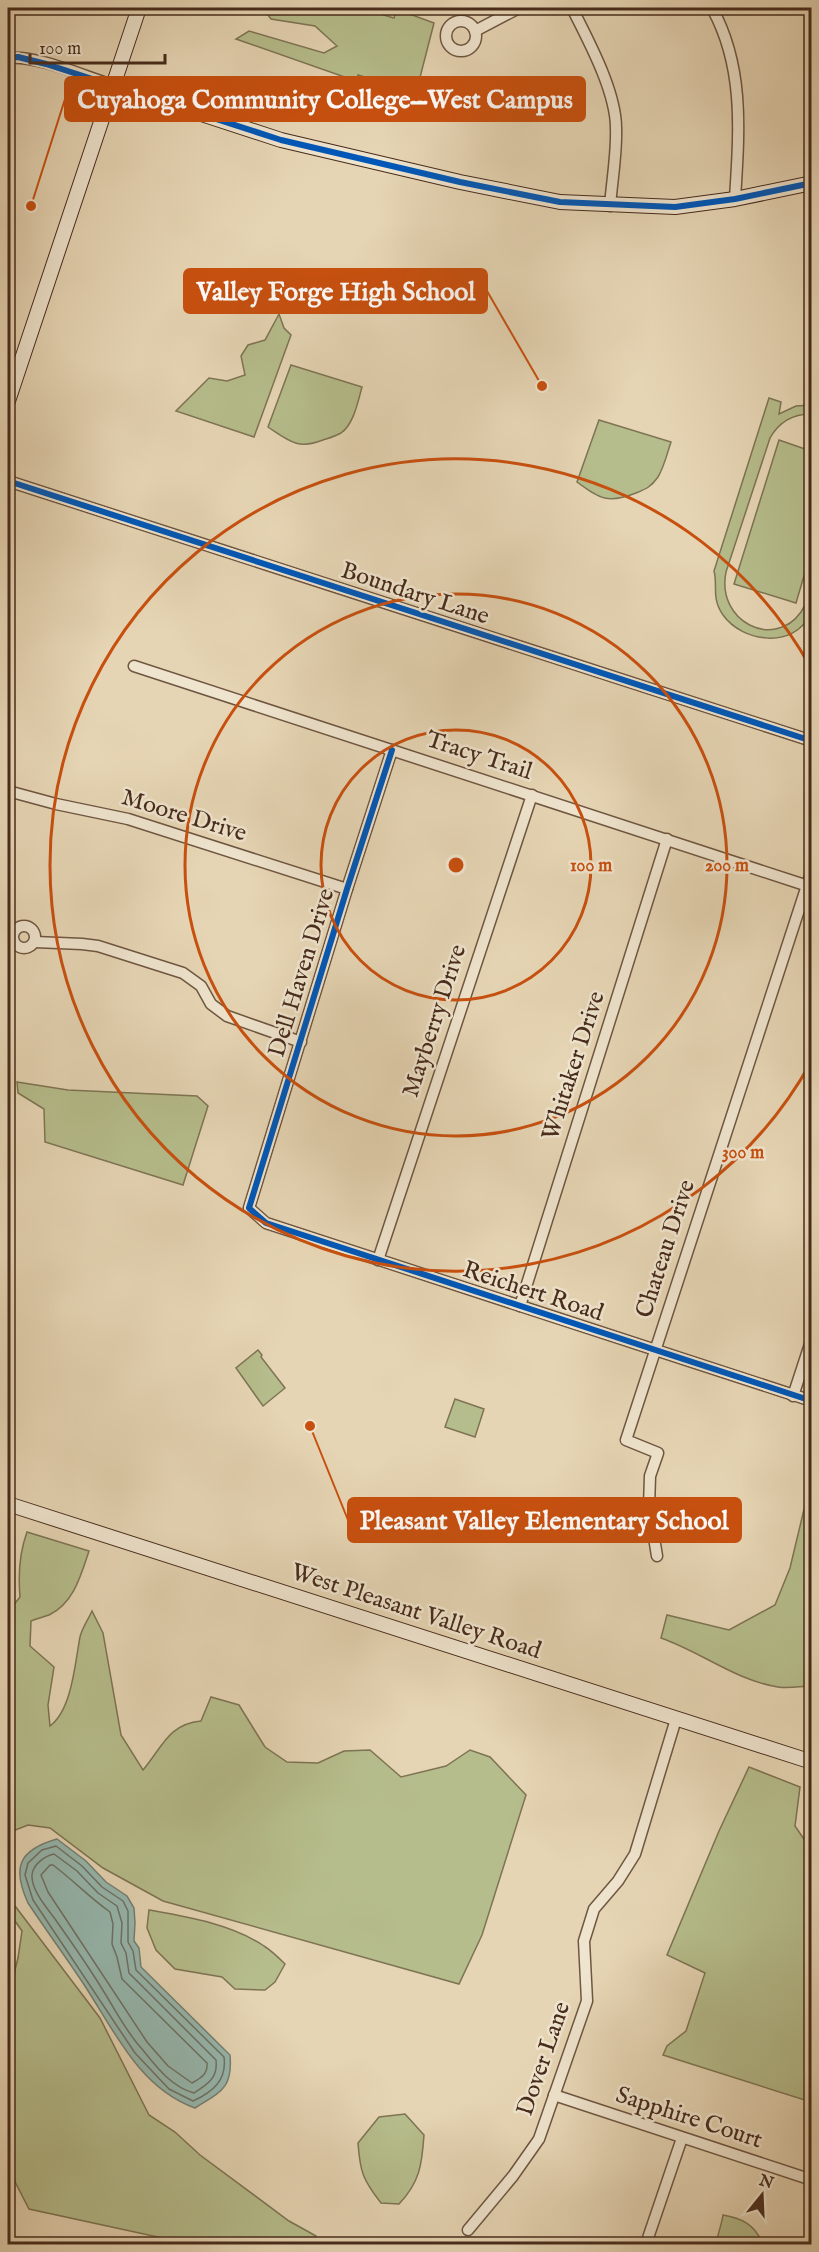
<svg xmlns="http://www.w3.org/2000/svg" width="819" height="2252" font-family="'IM FELL English',serif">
<rect width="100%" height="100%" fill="#e6d5b4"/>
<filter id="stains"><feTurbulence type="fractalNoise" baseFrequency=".00333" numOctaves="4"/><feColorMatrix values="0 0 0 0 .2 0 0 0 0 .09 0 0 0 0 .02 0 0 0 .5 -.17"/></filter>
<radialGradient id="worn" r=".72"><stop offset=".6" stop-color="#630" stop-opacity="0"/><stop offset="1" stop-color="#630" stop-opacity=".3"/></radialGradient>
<g fill="#b6bd8c" stroke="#7e7454" stroke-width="1.5">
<polygon points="263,8 360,8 394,18 396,9 434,23 416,93 358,75 356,81 236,39 249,31 324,53 337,46 315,26 271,19"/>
<polygon points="279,314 284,328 291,335 254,437 176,411 209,378 227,381 245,375 241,356 248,345 265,340"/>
<path d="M291,365L362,387C358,401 354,424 341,433C336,436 329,438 323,440C298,450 289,441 268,427Z"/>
<path d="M769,398L781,402L779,414L796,406L811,405V414C793,414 779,422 770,438L726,572C716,622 774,650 801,612C806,604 809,595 811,586C812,595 814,607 810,614C794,650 742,642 723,615C711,598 718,585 714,571Z"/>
<path d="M599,420L671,442C667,454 664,467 658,477C651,487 646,489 636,493C608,504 600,499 577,482Z"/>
<polygon points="779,440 811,451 811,552 796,603 734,584"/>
<polygon points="17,1082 68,1090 197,1096 208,1106 183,1185 45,1142 44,1109 18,1093"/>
<polygon points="258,1350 262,1355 261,1357 285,1388 263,1406 236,1368"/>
<polygon points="455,1399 484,1409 475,1437 445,1427"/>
<path d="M811,1480V1686C801,1686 789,1689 778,1687C735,1680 701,1652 661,1638L667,1615L729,1630L775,1605L790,1568Z"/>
<path d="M27,1532L89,1551C81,1575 74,1603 49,1615C43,1617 36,1619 31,1621L30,1646L54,1667L48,1705L50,1726C72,1710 75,1663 80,1637C82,1628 88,1620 92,1611L103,1633L121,1735L143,1770C162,1748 168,1724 201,1721L211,1697L239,1705L265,1747L287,1762L318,1763L344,1751L370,1750L401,1777L446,1766L470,1750L490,1757L526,1795L482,1935L459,1984L163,1901L103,1868L50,1828L28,1825L8,1833V1612L20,1597C18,1574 19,1554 27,1532Z"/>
<polygon points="749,1767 800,1787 795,1826 812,1851 811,2102 663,2055 667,2046 686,2031 705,1973 667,1955 719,1831"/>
<polygon points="9,1898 100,2018 149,2115 175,2132 200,2155 289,2221 316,2236 315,2244 190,2244 29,2209 8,2168 8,1997 18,1958 22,1931 8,1911"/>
<path d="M149,1910C188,1917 231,1924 264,1946C272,1951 279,1958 285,1964L275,1982L265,1990L235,1989L222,1977L175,1969L156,1950L147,1928Z"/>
<path d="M405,2114L424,2135C422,2164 420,2182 399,2204L381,2203C363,2180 360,2172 358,2143L379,2117Z"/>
<path d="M723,2215C741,2218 754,2224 762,2242L759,2244H717C716,2238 722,2224 723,2215Z"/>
</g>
<path fill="#96b8af" stroke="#768074" stroke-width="1.5" d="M57,1839L86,1861L106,1882L127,1896L134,1908L135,1923L134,1941L139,1948L141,1967L230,2055C233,2089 220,2092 195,2108C139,2088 114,2030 83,1983C65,1956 46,1930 28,1903C12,1868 18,1850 57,1839Z"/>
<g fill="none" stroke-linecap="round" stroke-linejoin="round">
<g stroke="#6e7265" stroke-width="1.5">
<path d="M56,1846L82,1866L102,1887L123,1901L128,1911V1942L133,1951L136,1970L224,2057C227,2080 213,2092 193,2101L169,2089L135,2053L33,1900L25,1875L28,1863L42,1850Z"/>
<path d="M54,1854L77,1871L98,1893L117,1906L122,1923L121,1943L126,1953L129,1973L216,2060C218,2078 208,2084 194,2093C171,2087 156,2066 142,2049C127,2033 116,2011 104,1992C89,1967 72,1943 55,1919C47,1908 31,1890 32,1875C33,1864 45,1856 54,1854Z"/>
<path d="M50,1865H53C73,1880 90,1898 110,1912L113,1924L112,1944L117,1957L122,1979L207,2063C208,2074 201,2078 192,2083L168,2066L147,2042L48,1892L41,1875Z"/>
</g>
<g stroke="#6f5641" stroke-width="13">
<g id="street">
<path d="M572,8C588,40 616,91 616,128C617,153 612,180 610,206"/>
<path d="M712,8C745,68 739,133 735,199"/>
<circle cx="461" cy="36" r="15"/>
<polyline points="475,31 519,8"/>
<path d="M8,58C38,55 83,76 113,85"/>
<polyline points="8,481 812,741"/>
<polyline points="134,666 811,887"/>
<polyline points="392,750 347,889 249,1208 266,1223 812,1401"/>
<polyline points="8,791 56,804 128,819 347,889"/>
<circle cx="24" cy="937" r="11"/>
<polyline points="35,942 82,944 98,946 183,973 201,986 211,1004 227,1016 301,1042"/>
<polyline points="378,1260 532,795"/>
<polyline points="520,1306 667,839"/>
<polyline points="793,1396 812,1338"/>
<polyline points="657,1556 649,1507 650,1476 658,1453 626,1440 812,870"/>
<polyline points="554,2095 812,2180"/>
<polyline points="468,2230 513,2176 539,2139 587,2001 584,1941 594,1909 618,1881 635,1854 676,1719"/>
<polyline points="648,2238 682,2138"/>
</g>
</g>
<g stroke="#472b1b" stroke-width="16">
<g id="secondary">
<polyline points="113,85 281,140 460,182 560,202 675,207 735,199 812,183"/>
<polyline points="8,401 139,8"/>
<polyline points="8,1504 812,1762"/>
</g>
</g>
<use href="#street" stroke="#efe4ce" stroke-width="10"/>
<use href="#secondary" stroke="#efe4ce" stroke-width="14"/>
<g stroke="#efe4ce" stroke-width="10">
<g id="cycleway">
<polyline points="8,58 18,57 46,64 281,140 460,182 560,202 675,207 735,199 812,183"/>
<polyline points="8,481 812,741"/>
<polyline points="392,750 347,889 249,1208 266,1223 812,1401"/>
</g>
</g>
<use href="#cycleway" stroke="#0057b8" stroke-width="6"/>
</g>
<g fill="none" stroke="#c8500f" stroke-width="3">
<circle cx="456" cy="865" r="135"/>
<circle cx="456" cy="865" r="271"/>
<path d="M811 1062A406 406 0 1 1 811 668"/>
</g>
<g text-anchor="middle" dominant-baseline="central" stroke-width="5" stroke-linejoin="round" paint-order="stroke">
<g font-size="24" fill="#472b1b" stroke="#efe4ce">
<text transform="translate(415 594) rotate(18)">Boundary Lane</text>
<text transform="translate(479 756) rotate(18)">Tracy Trail</text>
<text transform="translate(184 816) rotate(17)">Moore Drive</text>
<text transform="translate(302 973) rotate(-73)">Dell Haven Drive</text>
<text transform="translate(435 1021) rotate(-72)">Mayberry Drive</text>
<text transform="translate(574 1066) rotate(-72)">Whitaker Drive</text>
<text transform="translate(666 1249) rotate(-72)">Chateau Drive</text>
<text transform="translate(533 1292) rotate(18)">Reichert Road</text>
<text transform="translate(416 1612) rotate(18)">West Pleasant Valley Road</text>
<text transform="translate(544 2059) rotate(-71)">Dover Lane</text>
<text transform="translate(689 2118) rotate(18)">Sapphire Court</text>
</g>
</g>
<circle cx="456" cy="865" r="9" fill="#c8500f" stroke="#efe4ce" stroke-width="3"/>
<g font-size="18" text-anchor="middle" font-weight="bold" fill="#c8500f" stroke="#efe4ce" stroke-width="5" stroke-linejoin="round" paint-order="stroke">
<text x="591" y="871">100 m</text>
<text x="727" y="871">200 m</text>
<text x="743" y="1158">300 m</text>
</g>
<path fill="none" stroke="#c8500f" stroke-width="2" d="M31 206L65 99M542 386L487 291M310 1426L348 1520"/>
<g fill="#c8500f" stroke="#efe4ce" stroke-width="2">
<circle cx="31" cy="206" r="6"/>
<circle cx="542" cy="386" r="6"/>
<circle cx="310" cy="1426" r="6"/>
</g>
<g fill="#c8500f" stroke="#c8500f" stroke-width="2">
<rect x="65" y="77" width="520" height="44" rx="6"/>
<rect x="184" y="269" width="303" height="44" rx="6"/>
<rect x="348" y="1498" width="393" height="44" rx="6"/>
</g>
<g font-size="26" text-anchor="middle" font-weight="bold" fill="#fff">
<text x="325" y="108">Cuyahoga Community College—West Campus</text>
<text x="336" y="300">Valley Forge High School</text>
<text x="544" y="1529">Pleasant Valley Elementary School</text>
</g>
<rect width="819" height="2252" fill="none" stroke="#e6d5b4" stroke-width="30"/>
<rect x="9" y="9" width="801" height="2234" fill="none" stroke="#472b1b" stroke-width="3"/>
<rect x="15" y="15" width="789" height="2222" fill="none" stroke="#472b1b" stroke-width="1.5"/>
<g transform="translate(762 2195) rotate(18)" stroke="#efe4ce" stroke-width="4.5" paint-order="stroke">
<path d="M0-4.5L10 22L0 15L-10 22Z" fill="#472b1b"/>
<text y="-9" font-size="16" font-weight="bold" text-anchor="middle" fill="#472b1b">N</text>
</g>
<path d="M30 54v9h135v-9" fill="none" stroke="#472b1b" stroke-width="3"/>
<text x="39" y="54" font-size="18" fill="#472b1b" stroke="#efe4ce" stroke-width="4.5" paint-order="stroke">100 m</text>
<rect width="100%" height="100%" filter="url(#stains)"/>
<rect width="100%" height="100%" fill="url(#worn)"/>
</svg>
